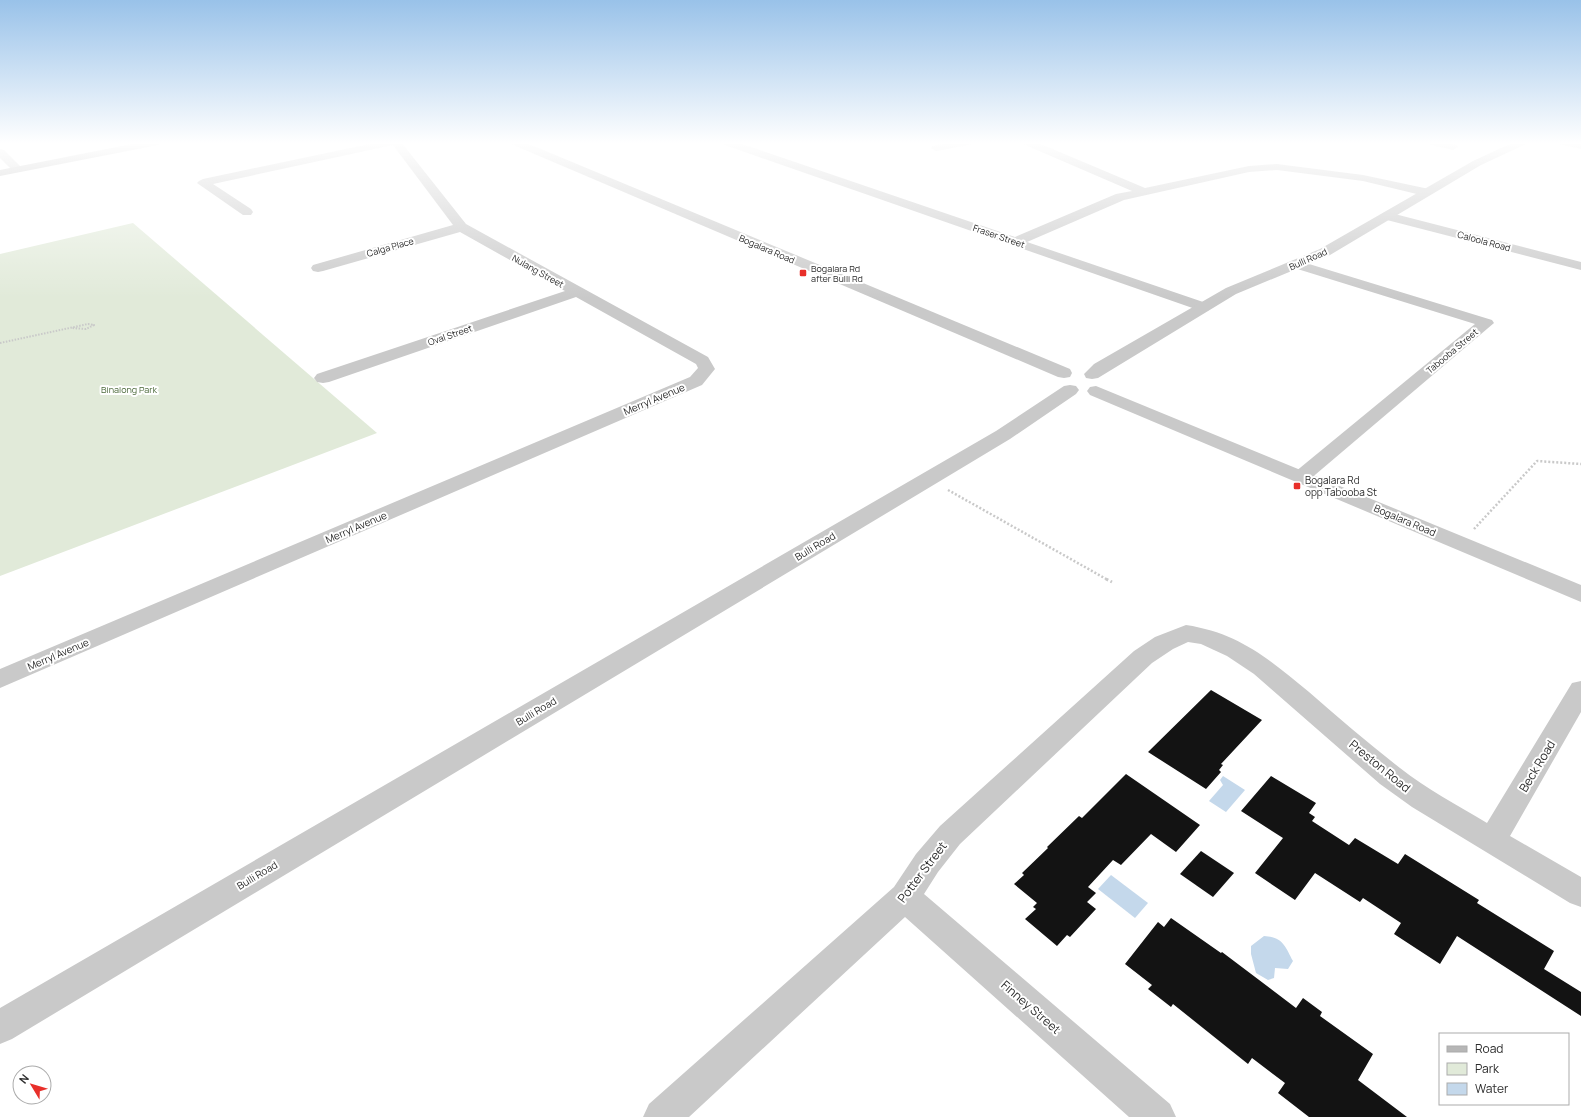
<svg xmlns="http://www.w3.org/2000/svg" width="1581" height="1117" font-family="Manrope,sans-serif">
<rect width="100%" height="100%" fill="#fff"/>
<polygon fill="#e1ead9" points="133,223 377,433 0,576 0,254"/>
<g fill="#c4d8eb">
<polygon points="1223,776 1245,790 1226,812 1209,801 1223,785 1220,780"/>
<polygon points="1111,875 1148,903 1135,918 1098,889"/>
<path d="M1264,936C1283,937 1285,946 1293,961L1288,969L1275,968L1274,978L1268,980L1256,973L1251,954V946Z"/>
</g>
<g fill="#131313">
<polygon points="1211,690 1262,720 1221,764 1223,765 1219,770 1221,772 1206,789 1148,752"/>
<polygon points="1126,774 1200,825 1176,852 1151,834 1121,865 1113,860 1088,887 1096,893 1087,902 1096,909 1070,937 1067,935 1057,946 1025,919 1036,909 1033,907 1037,903 1014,884 1024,875 1022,873 1048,848 1047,847 1079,816 1082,818"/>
<polygon points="1271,776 1316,803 1309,813 1315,817 1312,821 1349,845 1355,838 1398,864 1405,854 1479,900 1477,903 1554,951 1544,969 1581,992 1581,1016 1457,936 1440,964 1394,934 1401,923 1363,898 1360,902 1315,873 1295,900 1255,873 1283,838 1241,811"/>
<polygon points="1201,851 1234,873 1213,897 1180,874"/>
<polygon points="1171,918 1221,953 1222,952 1296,1008 1303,998 1322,1012 1320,1016 1373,1054 1358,1080 1407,1117 1309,1117 1278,1093 1285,1083 1252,1058 1248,1064 1173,1004 1171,1007 1148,989 1152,985 1125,964 1158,922 1164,927"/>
</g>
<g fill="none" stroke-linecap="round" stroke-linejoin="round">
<polyline stroke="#c9c9c9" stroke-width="2" stroke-dasharray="1.5 1.5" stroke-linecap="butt" points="0,343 88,324 94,325 86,329 71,328"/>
<g stroke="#c9c9c9" stroke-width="2.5" stroke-dasharray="2 2" stroke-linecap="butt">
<polyline points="948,490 1108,580"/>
<polyline points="1474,529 1537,461 1581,464"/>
</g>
<polyline stroke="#c9c9c9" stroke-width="3" stroke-dasharray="2.5 2.5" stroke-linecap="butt" points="1106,579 1112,582"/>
<g fill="#c9c9c9" fill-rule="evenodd">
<polygon points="379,142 401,142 466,224 708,357 715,369 702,385 0,688 0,669 690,377 698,368 696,364 576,297 329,382 323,383 317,382 314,378 317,374 565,291 460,232 323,271 318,272 313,271 311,268 313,265 453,225 393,145 213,184 251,209 253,212 251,215 243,215 197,183 199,181 203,179"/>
<polygon points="721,142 736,142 1015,237 1116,194 1132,191 1023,144 1022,142 1036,142 1145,188 1249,166 1277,164 1363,175 1429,189 1431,192 1429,195 1425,196 1363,181 1277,170 1249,172 1124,200 1027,242 1209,304 1212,307 1209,310 1204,312 722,144"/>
<polygon points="952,142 974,142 969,145 936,151 931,148 932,146"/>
<polygon points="1426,142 1445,142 1457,145 1458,147 1453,150 1427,144"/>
<polygon points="1558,142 1581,143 1581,149 1559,144"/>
<polygon points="0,149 4,150 23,169 21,171 13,171 0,158"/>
<polygon points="1387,212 1581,262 1581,270 1383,219 1381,216 1383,213"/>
<polygon points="1296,260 1492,320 1494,323 1309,480 1302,482 1295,480 1292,476 1295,472 1475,324 1291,267 1289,264 1291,261"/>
<path d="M1186,625C1239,633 1269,659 1309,692C1339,718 1369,744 1400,768C1427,789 1457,805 1487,823L1572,683L1581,681V712L1510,836L1581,877V907L1570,903L1412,807L1380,784L1254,674L1227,656L1201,644L1188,642L1173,649L1152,663L960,844L938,872L924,894L1170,1104L1176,1117H1129L905,917L689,1117H643L649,1104L894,887L916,854L940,826L1134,651L1155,637Z"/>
</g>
<g fill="#c9c9c9" fill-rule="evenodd">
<polygon points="510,142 524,142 1070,369 1072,373 1070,377 1064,378 1058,377 511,144"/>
<polygon points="1514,142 1527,142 1526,144 1481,165 1330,255 1236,294 1098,378 1092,379 1086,378 1084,374 1094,364 1226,288 1320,249 1473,161"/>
<polygon points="1070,385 1076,386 1079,390 1076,394 1010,439 12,1039 0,1044 0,1008 996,431 1064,386"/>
<polygon points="1096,386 1581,585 1581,602 1090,395 1087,391 1090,387"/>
</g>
<polygon fill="#b6b6b6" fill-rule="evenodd" points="142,142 163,142 158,145 0,176 0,170"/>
</g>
<linearGradient id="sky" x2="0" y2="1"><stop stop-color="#99c2e9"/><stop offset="0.48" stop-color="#fff"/><stop offset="1" stop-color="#fff" stop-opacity="0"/></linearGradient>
<rect width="1581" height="298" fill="url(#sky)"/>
<g fill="#e82f2a" stroke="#fff" stroke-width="1.5">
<rect x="799" y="269" width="8" height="8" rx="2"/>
<rect x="1293" y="482" width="8" height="8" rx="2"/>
</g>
<g text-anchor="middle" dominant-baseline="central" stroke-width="4" stroke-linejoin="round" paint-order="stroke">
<g font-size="9" fill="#2c2c2c" stroke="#fff">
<text transform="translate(999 236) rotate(19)">Fraser Street</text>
<text transform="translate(1484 241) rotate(15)">Caloola Road</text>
<text transform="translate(390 247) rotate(-16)">Calga Place</text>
<text transform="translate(767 249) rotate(23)">Bogalara Road</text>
<text transform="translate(1308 259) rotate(-24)">Bulli Road</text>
<text transform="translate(538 271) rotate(29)">Nulang Street</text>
<text transform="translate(450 335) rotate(-19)">Oval Street</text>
<text transform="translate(1452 351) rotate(-40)">Tabooba Street</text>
</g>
<g font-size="9" fill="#2c2c2c" stroke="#fff" text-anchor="start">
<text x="811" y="268">Bogalara Rd<tspan x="811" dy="10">after Bulli Rd</tspan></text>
</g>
<g font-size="9" fill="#4a6839" stroke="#fff">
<text x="129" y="389">Binalong Park</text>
</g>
<g font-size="10" fill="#2c2c2c" stroke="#fff">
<text transform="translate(654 399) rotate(-23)">Merryl Avenue</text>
<text transform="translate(1405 520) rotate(23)">Bogalara Road</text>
<text transform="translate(356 527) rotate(-23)">Merryl Avenue</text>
<text transform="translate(815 546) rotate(-31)">Bulli Road</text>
<text transform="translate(58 654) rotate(-23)">Merryl Avenue</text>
<text transform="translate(536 711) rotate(-31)">Bulli Road</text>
<text transform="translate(257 875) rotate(-31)">Bulli Road</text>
</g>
<g font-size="10" fill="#2c2c2c" stroke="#fff" text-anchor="start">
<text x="1305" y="480">Bogalara Rd<tspan x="1305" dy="12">opp Tabooba St</tspan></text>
</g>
<g font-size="12" fill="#2c2c2c" stroke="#fff">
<text transform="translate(1380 766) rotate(39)">Preston Road</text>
<text transform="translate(1537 766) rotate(-59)">Beck Road</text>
<text transform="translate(922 872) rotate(-53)">Potter Street</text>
<text transform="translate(1031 1007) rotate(41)">Finney Street</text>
</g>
</g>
<rect x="1439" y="1033" width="130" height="72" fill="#ffffff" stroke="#ababab"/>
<rect x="1447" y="1046" width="20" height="6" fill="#b6b6b6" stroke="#ababab"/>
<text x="1475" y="1053" font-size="12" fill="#2c2c2c">Road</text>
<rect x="1447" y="1063" width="20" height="12" fill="#e1ead9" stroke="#ababab"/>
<text x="1475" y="1073" font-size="12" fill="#2c2c2c">Park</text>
<rect x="1447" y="1083" width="20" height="12" fill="#c4d8eb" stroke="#ababab"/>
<text x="1475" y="1093" font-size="12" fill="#2c2c2c">Water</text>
<g transform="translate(32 1085) rotate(308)"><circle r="19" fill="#ffffff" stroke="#ababab"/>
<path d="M0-3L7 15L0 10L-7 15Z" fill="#e82f2a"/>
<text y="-6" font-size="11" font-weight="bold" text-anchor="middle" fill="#2c2c2c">N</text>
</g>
</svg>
